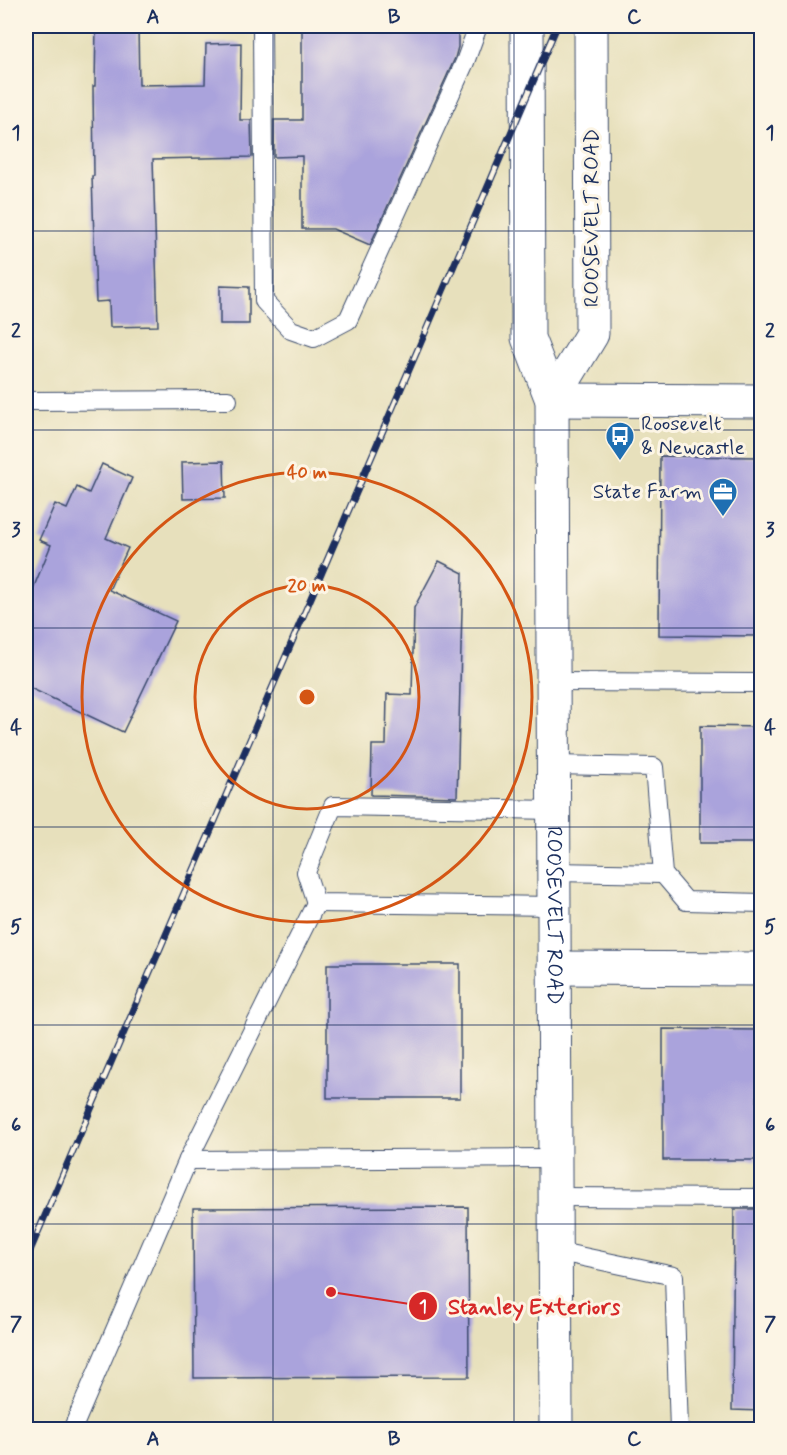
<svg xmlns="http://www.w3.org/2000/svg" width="787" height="1455" font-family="Mynerve,sans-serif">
<rect width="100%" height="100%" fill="#fcf5e5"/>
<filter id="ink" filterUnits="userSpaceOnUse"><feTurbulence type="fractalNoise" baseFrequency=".0167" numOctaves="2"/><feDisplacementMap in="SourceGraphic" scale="12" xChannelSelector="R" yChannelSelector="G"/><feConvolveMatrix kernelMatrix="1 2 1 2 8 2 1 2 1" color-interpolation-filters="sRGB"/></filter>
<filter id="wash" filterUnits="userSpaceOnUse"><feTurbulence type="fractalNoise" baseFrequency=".008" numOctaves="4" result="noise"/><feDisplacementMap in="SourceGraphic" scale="24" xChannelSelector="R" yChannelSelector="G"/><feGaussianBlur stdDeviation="1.35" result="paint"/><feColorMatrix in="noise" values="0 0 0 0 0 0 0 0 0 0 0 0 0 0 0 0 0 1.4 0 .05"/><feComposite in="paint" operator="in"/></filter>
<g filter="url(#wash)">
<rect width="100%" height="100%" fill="#e7e0bc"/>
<g id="blocks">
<g fill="#aaa3dc">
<polygon points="96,26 138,26 139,85 205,84 206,44 241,43 240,120 251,120 252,157 153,159 158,326 110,327 109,301 96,302 92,176 94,176 93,86 95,86"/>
<polygon points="302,27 458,27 458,47 455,58 370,245 333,229 302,229 302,156 274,157 274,120 302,120"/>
<polygon points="220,286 249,287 249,324 220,324"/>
<polygon points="660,456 762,457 762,555 758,555 758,636 659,635"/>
<polygon points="224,461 225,498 183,499 182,462"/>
<polygon points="102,464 132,478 106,538 128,548 109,590 176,621 123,732 26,686 26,606 51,545 39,540 55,504 67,509 77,487 89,493"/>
<polygon points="439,561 463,573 457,797 371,795 372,745 386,745 387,694 412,695 414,608"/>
<polygon points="700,726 762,727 762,843 700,843"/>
<rect x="327" y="964" width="133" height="134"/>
<polygon points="663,1029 762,1030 762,1072 758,1072 756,1160 663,1160"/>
<polygon points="468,1207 469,1377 194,1378 193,1208"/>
<polygon points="734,1209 762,1209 762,1411 732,1410"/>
</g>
</g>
</g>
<g filter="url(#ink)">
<use href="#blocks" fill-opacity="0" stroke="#3a4a6c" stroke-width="1.5"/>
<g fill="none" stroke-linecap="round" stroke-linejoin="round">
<g stroke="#3a4a6c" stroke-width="20">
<g id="lane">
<polyline points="262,26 264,301 291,330 314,338 348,320 465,62 478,26"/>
<polyline points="26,401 228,400"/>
<polyline points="553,682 762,683"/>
<polyline points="553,765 654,767 663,874 686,901 762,903"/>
<polyline points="554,810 333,806 306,872 316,903 554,906"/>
<polyline points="554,872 663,874"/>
<polyline points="188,1160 316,903"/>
<polyline points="555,1197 762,1198"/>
<polyline points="555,1251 674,1276 679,1430"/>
<polyline points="72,1430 188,1160 555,1158"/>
</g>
</g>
<g stroke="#3a4a6c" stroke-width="35">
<g id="street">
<polyline points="552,400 762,401"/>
<polyline points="554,968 762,969"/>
</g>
</g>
<g stroke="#3a4a6c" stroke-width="35">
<g id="secondary">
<path id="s1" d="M527,26L528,338L552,400L556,1430"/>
<polyline points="552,400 592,334 591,26"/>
</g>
</g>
<use href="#lane" stroke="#fff" stroke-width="18"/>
<use href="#street" stroke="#fff" stroke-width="33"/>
<use href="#secondary" stroke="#fff" stroke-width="33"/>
<g stroke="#1b2f5e" stroke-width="7">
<polyline id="rail" points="26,1260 557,26"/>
</g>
<use href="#rail" stroke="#fcf5e5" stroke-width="4.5" stroke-dasharray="14" stroke-linecap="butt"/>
</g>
</g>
<path fill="none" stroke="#1b2f5e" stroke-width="1.5" stroke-opacity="0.55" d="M273,26V1430M514,26V1430M26,231H762M26,430H762M26,628H762M26,827H762M26,1025H762M26,1224H762"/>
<g fill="none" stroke="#d45514" stroke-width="3">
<circle cx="307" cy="697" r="112"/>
<circle cx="307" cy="697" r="225"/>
</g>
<defs>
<g id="bus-pin" transform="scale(1.5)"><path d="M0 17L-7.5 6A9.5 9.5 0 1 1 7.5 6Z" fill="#1f6fb2" stroke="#fcf5e5"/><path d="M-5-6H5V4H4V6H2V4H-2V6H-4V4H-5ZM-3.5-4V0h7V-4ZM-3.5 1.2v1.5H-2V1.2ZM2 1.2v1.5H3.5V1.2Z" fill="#fff"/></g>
<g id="office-pin" transform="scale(1.5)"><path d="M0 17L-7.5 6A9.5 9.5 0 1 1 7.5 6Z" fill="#1f6fb2" stroke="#fcf5e5"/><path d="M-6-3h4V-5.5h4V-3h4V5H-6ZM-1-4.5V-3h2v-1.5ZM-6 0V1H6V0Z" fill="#fff"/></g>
</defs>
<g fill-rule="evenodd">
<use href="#bus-pin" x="620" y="436"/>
<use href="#office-pin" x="723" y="492"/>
</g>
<g text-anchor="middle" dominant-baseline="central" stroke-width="6" stroke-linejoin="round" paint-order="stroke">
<g font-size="21" fill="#1b2f5e" stroke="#fcf5e5">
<text transform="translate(592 218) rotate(-90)">ROOSEVELT ROAD</text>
<text stroke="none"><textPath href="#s1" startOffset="894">ROOSEVELT ROAD</textPath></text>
</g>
<g font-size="21" fill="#1b2f5e" stroke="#fcf5e5" text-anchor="start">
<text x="641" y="424">Roosevelt<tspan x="641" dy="24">&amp; Newcastle</tspan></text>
<text x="702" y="492" text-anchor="end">State Farm</text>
</g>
</g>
<circle cx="307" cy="697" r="9" fill="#d45514" stroke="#fcf5e5" stroke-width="3"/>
<g font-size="18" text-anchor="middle" font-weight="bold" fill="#d45514" stroke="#fcf5e5" stroke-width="6" stroke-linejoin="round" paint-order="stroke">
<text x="307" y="478">40 m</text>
<text x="307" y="591">20 m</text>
</g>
<path fill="none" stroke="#d62828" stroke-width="2" d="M331 1292L423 1306"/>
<g fill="#d62828" stroke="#fcf5e5" stroke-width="2">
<circle cx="331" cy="1292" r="6"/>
<circle cx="423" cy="1306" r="15"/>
</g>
<g font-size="18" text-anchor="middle" font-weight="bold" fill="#fff">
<text x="423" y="1312">1</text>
</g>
<g font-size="22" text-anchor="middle" font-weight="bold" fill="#d62828" stroke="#fcf5e5" stroke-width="6" stroke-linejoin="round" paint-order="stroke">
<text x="534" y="1314">Stanley Exteriors</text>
</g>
<rect width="787" height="1455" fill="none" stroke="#fcf5e5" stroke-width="66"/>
<rect x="33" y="33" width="721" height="1389" fill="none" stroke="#1b2f5e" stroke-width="2"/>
<g font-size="20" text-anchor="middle" font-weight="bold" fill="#1b2f5e">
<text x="153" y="23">A</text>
<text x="394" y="23">B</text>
<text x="634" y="23">C</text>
<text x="16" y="139">1</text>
<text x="770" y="139">1</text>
<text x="16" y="337">2</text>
<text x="770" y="337">2</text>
<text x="16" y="536">3</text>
<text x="770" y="536">3</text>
<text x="16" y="734">4</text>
<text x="770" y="734">4</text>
<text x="16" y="933">5</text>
<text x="770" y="933">5</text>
<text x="16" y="1131">6</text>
<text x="770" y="1131">6</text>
<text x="16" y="1330">7</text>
<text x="770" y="1330">7</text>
<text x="153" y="1445">A</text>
<text x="394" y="1445">B</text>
<text x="634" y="1445">C</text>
</g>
</svg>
